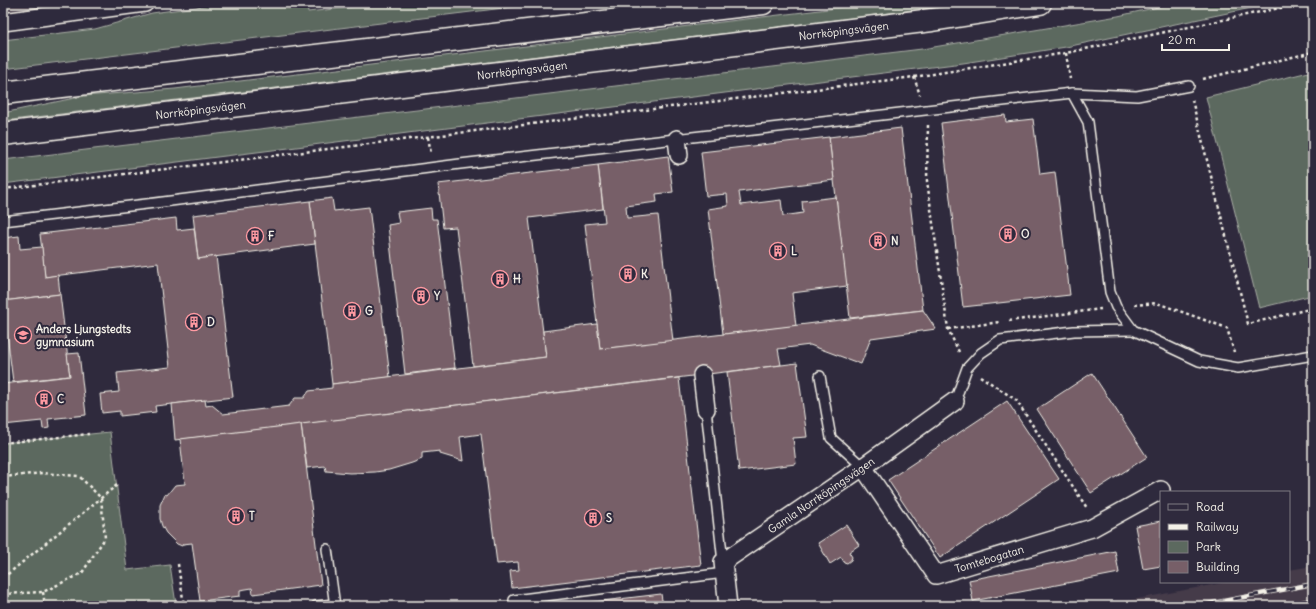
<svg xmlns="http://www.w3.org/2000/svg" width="1316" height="609" font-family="Delius,sans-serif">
<rect width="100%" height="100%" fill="#2f2a3d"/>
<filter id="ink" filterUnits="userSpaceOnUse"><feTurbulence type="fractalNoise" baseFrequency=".025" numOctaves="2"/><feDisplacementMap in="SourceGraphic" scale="8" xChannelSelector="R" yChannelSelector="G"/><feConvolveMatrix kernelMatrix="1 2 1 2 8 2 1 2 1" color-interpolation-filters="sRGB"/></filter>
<g filter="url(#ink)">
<g fill="#453a4a">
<polygon points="3,3 81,3 3,13"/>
<polygon points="1313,566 1313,606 1100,606 1227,582 1289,582 1289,570"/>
</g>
<g fill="#5c695f" stroke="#a8ada4">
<polygon points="226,3 307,3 308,12 384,3 545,3 3,69 3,40 95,29 152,13"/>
<polygon points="877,3 962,3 861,17 3,121 3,113 84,96 175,89"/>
<polygon points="1176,3 1275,3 1066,47 963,63 3,184 3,160 922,49 1118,16"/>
<polygon points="1313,71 1313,295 1259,308 1206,97"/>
<polygon points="110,432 127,570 170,565 176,604 163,606 3,606 3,443"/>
</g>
<g fill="#775f68" stroke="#f4f1e8">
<polygon points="1005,115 1006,122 1033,119 1040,174 1055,172 1070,295 963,307 941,123"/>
<polygon points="901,128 923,310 850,318 829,137"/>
<polygon points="829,137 834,180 739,192 741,205 781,200 783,216 803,213 802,201 836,197 847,286 792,293 796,326 723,334 708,209 728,206 727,194 706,196 701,152"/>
<polygon points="668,156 673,192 656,194 657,202 626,206 627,218 658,215 673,341 600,349 585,224 605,222 598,165"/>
<polygon points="598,165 603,209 529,218 546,357 473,366 456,227 443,228 438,184"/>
<polygon points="332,198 334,211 369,207 390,377 332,384 310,201"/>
<polygon points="310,201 315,244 198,259 193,215"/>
<polygon points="431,208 432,219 437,219 455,368 405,374 388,225 399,223 397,212"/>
<polygon points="176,218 177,230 194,228 198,259 216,256 233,397 155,406 156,412 120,416 120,411 102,413 100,394 119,392 117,373 170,367 158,263 45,277 40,234"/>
<polygon points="19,236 20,249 42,247 45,277 58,275 60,294 3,301 3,238"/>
<polygon points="60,294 70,376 13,382 3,301"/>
<polygon points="923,310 936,329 871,338 861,364 810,345 778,349 781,365 175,440 172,404 205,400 206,406 212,405 223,414 289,406 295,398 304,398 309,391 332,388 332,384 546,357 543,331 597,324 600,349"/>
<polygon points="79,353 86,415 48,419 49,428 43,429 42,421 3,425 3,384 70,376 67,354"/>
<polygon points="797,363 807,437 793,438 796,464 739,471 727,372"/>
<polygon points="1092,373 1147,457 1091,493 1037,409"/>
<polygon points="679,378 701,565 512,588 510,571 519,570 518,562 497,564 481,434 460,437 463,461 440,454 440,451 422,453 422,459 412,463 389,470 375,472 350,473 326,471 325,466 307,468 301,424"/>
<polygon points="1007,401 1059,479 940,558 888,480"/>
<polygon points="301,424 321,585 253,594 252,588 240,590 240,596 200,601 192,543 183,544 182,546 177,544 166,533 162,526 160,519 160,505 165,494 167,495 175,485 185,484 180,439"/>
<polygon points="1161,521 1161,566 1143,569 1135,526"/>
<polygon points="846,525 859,545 849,552 852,557 851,560 847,563 844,562 841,557 830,564 818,543"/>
<polygon points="1115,551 1119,573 973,601 969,580"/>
<polygon points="661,594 663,606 560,606"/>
</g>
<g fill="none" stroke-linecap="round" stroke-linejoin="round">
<g stroke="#f4f1e8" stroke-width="12">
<g id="lane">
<polyline points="1072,93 1137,96 1189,86"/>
<polyline points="3,221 155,203 460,164 1072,93 1088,122 1110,292 1116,307 1133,330 1199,361 1238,368 1313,355"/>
<polyline points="820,376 831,438 863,467"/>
<polyline points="955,401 967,368 981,353 1000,340 1074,331 1133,330"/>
<polyline points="706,409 723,562"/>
<polyline points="327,549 335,606"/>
<polyline points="514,600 724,573"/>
<polyline points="316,606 334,604"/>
</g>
</g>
<g stroke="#f4f1e8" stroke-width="20">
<g id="street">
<polyline points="3,22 145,3"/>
<polyline points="677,139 679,155"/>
<polyline points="702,375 706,409"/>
<path id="s1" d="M863,467L936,575L1092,528L1161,490"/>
<path id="s2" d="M728,606L723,562L863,467L955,401"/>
</g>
</g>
<g stroke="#f4f1e8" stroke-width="25">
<g id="secondary">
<polyline points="3,93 763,3"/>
<path id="s3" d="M3,134L932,20L1040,3"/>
</g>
</g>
<g stroke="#f4f1e8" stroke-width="2.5" stroke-dasharray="3 3" stroke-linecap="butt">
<polyline points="1066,53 1070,79"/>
<polyline points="914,77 920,95"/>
<polyline points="1203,79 1313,52"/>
<polyline points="1192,100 1248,324 1313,308"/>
<polyline points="928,125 927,181 948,329 960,354"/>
<polyline points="428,137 431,153"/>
<polyline points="3,189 914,77 1066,53 1303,3"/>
<polyline points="1134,305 1157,303 1227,328 1234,352"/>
<polyline points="1009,321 1101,309"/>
<polyline points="948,329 1000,322"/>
<polyline points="980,376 1016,400 1087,508"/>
<polyline points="3,443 89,434"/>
<polyline points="3,477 42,473 79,476 101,498 105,538 82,573 43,592 3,594"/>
<polyline points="178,564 184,606"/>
<polyline points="3,578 117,485"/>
<polyline points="43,592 45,606"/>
</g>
<use href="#lane" stroke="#2f2a3d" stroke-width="9"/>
<use href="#street" stroke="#2f2a3d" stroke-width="17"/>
<use href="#secondary" stroke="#2f2a3d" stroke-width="22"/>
<g stroke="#f4f1e8" stroke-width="4.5">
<g id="rail">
<polyline points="1197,606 1313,584"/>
<polyline points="1280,606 1313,600"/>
</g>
</g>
<use href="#rail" stroke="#2f2a3d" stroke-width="3" stroke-dasharray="9" stroke-linecap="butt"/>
</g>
</g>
<defs>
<g id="building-ring" transform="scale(0.9)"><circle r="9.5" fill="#2f2a3d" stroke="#ff9aa2" stroke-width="1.5"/><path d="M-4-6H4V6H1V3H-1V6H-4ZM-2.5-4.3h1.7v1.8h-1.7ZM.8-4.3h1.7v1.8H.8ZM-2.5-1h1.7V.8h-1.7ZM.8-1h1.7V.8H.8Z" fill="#ff9aa2"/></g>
<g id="school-ring" transform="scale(0.9)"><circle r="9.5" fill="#2f2a3d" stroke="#ff9aa2" stroke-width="1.5"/><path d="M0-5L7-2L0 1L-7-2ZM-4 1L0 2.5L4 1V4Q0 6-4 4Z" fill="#ff9aa2"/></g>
</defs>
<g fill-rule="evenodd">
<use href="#building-ring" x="1008" y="234"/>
<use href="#building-ring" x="255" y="236"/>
<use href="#building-ring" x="878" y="241"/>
<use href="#building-ring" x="778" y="251"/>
<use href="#building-ring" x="628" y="274"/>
<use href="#building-ring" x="500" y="279"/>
<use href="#building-ring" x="421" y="296"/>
<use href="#building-ring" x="352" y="311"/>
<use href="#building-ring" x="194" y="322"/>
<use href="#school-ring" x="23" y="335"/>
<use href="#building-ring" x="44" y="399"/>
<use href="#building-ring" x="236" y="516"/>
<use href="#building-ring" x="593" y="518"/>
</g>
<g text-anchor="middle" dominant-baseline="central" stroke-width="4" stroke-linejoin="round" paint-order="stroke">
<g font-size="11" fill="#f4f1e8" stroke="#2f2a3d">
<text stroke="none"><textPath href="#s3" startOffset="847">Norrköpingsvägen</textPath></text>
<text stroke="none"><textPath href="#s3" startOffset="523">Norrköpingsvägen</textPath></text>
<text stroke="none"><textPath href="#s3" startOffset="199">Norrköpingsvägen</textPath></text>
<text stroke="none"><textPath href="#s2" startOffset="163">Gamla Norrköpingsvägen</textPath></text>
<text stroke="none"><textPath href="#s1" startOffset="186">Tomtebogatan</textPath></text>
</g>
<g font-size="11" font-weight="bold" fill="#f4f1e8" stroke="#2f2a3d" text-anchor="start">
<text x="1021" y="234">O</text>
<text x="268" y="236">F</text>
<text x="891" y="241">N</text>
<text x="791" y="251">L</text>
<text x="641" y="274">K</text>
<text x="513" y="279">H</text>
<text x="434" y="296">Y</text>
<text x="365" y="311">G</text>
<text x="207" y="322">D</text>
<text x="36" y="329">Anders Ljungstedts<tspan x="36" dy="13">gymnasium</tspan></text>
<text x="57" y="399">C</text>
<text x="249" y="516">T</text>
<text x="606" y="518">S</text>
</g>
</g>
<rect width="1316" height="609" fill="none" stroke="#2f2a3d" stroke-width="16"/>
<rect x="8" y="8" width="1300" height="593" fill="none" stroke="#f4f1e8" stroke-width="1.5" filter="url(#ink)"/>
<rect x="1160" y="491" width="130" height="92" fill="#2f2a3d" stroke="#7e7a81"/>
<rect x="1168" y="504" width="20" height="6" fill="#2f2a3d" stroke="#7e7a81"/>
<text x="1196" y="511" font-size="12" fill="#f4f1e8">Road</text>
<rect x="1168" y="524" width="20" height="6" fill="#f4f1e8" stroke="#7e7a81"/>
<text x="1196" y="531" font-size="12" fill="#f4f1e8">Railway</text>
<rect x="1168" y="541" width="20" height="12" fill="#5c695f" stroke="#7e7a81"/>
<text x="1196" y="551" font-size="12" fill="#f4f1e8">Park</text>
<rect x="1168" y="561" width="20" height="12" fill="#775f68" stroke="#7e7a81"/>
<text x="1196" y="571" font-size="12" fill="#f4f1e8">Building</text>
<path d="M1162 44v6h67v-6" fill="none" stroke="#f4f1e8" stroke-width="2"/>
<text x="1168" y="44" font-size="12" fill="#f4f1e8" stroke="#2f2a3d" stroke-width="3" paint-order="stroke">20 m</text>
</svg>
